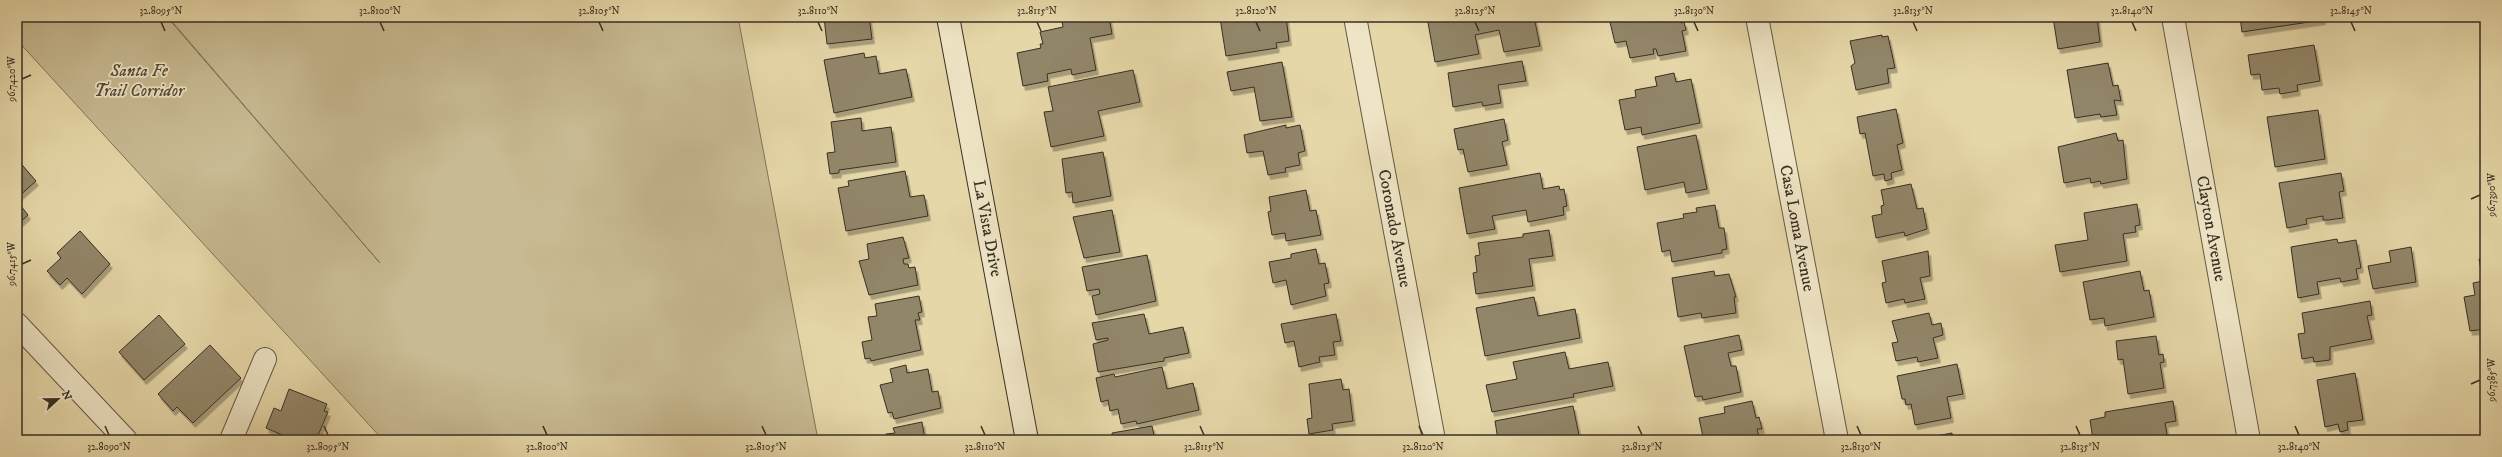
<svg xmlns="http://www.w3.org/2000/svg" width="2502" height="457" font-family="'IM FELL DW Pica',serif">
<defs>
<filter id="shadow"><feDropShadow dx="2.5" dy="4.5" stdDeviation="0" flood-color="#0004"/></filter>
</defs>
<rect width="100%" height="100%" fill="#e6d7a8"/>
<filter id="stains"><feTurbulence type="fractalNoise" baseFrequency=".005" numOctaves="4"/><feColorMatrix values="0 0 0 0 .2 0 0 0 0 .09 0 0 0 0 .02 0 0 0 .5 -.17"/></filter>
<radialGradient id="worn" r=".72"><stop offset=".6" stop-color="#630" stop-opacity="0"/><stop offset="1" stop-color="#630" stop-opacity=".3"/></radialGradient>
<polygon fill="#c8ba92" stroke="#80745b" points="17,17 167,17 380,263 168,17 738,17 818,440 383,440 17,40"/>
<g fill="#928669" stroke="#382f24" filter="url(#shadow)">
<polygon points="824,17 869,17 872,39 827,44"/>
<polygon points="1082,17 1109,17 1112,34 1090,38 1096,70 1072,75 1071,69 1047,74 1048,81 1023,86 1017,53 1041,48 1040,44 1043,44 1040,32 1063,27 1062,21"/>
<polygon points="1230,17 1286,17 1289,41 1276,43 1277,48 1226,56 1220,18"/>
<polygon points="1427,17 1534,17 1540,46 1504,52 1499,30 1475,35 1479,54 1435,62"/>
<polygon points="1680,17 1681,23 1684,22 1686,30 1682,31 1686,51 1658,56 1656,49 1653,49 1654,54 1630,58 1626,41 1615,43 1609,18"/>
<polygon points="2053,17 2097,17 2100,42 2058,49"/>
<polygon points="2240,17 2323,17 2323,20 2242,32"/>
<polygon points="1882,35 1882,37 1888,36 1895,68 1887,69 1889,83 1856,90 1851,66 1855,63 1850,41"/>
<polygon points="2314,45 2320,81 2297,85 2298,91 2280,94 2279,88 2262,90 2260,74 2251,75 2248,55"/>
<polygon points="864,53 865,58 876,56 879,74 906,69 912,97 834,113 824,60"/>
<polygon points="1522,61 1526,81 1498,85 1501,103 1483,106 1482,102 1453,107 1448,73"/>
<polygon points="1282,62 1292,117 1260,121 1254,87 1231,91 1227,72"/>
<polygon points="2108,63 2113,86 2118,85 2121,101 2114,100 2117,115 2101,117 2100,114 2075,118 2067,70"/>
<polygon points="1133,70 1140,102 1098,111 1104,136 1051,147 1044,112 1053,111 1048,87"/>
<polygon points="1674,73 1676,82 1691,79 1700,123 1642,135 1641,127 1625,130 1619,100 1636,97 1635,90 1657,86 1655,77"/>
<polygon points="1896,109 1903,143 1897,145 1902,170 1891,173 1892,179 1885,181 1884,174 1873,176 1865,133 1860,134 1857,117"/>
<polygon points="2318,110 2325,159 2275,167 2267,117"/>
<polygon points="861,118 862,131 891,127 896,162 839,170 839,173 830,174 827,153 835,152 831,122"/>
<polygon points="1504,119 1508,140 1502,142 1507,165 1468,172 1463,149 1458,150 1454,129"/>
<polygon points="1286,125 1286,128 1300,125 1305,151 1298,153 1300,165 1285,168 1286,172 1268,175 1263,151 1247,153 1244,135"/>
<polygon points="2116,133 2118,141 2123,140 2127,179 2101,184 2100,181 2091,183 2090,178 2064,183 2058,147"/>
<polygon points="1696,135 1707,189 1686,193 1684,182 1645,190 1637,147"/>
<polygon points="1103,152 1111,196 1073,203 1072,192 1066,193 1062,159"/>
<polygon points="17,159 36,181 17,198"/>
<polygon points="905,171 910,197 924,195 928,216 846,231 838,188 849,186 848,181"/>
<polygon points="1540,173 1543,189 1559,186 1560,190 1564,189 1567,206 1563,207 1564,215 1528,222 1526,210 1492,216 1495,229 1467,234 1459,188"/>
<polygon points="2341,173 2344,191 2339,192 2343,218 2328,220 2323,220 2323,216 2306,219 2307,224 2287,228 2279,183"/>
<polygon points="1911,184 1917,209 1923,208 1927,229 1905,236 1904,232 1876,238 1872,216 1882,214 1881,206 1884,205 1881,190"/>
<polygon points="1306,190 1310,211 1316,210 1321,235 1286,241 1285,233 1272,235 1268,212 1271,211 1269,197"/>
<polygon points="17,201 28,215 17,225"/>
<polygon points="2137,204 2140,225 2135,226 2136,232 2123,234 2127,261 2060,272 2055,245 2088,240 2084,213"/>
<polygon points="1715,205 1719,228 1724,228 1727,249 1722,250 1722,253 1672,262 1670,250 1662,252 1657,223 1684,218 1683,214 1697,212 1696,208"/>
<polygon points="1112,210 1120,252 1084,258 1073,217"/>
<polygon points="1549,230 1553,256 1529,259 1533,286 1476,294 1473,273 1477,272 1475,256 1480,255 1478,243 1523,237 1523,234"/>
<polygon points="80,231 110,264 82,294 67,278 60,285 47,271 61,258 57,253"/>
<polygon points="903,237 909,258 903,259 904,264 908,264 909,268 915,267 918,285 869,295 859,261 869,259 867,244"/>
<polygon points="2337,239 2338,243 2356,240 2361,268 2356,269 2358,279 2341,282 2340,278 2317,282 2319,294 2298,298 2291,247"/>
<polygon points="2411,247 2416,282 2373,289 2368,266 2391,262 2389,251"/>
<polygon points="1316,249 1319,264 1325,263 1329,283 1324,284 1326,296 1291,305 1286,280 1273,283 1269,262 1291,258 1291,254"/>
<polygon points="1928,251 1930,276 1920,278 1925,299 1905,303 1904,299 1886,303 1882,283 1886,282 1882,261"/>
<polygon points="1147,255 1156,301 1096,315 1092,296 1100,294 1099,289 1087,291 1082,267"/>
<polygon points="2485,258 2485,329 2470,331 2464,297 2475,295 2473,283 2483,281 2479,259"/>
<polygon points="1714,271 1715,276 1729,274 1736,297 1734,297 1736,313 1702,318 1701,313 1678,317 1672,278"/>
<polygon points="2140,271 2144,291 2149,290 2154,317 2105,326 2104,318 2090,320 2083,282"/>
<polygon points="919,296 922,312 918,313 920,320 915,320 921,350 871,361 870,358 865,359 862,342 872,340 868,317 877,316 875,304"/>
<polygon points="1534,297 1538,316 1575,309 1580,338 1485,356 1476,308"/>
<polygon points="2370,301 2372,315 2367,316 2372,339 2330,347 2330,360 2314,362 2313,357 2302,359 2298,334 2305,333 2302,313"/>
<polygon points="1929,313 1932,325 1941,323 1943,335 1933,338 1938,358 1918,362 1917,357 1896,361 1892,343 1898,342 1892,321"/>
<polygon points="1144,314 1149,334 1183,327 1189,353 1164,358 1164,361 1098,372 1093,344 1108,340 1108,338 1096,340 1092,323"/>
<polygon points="1336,314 1341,341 1333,342 1335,355 1319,357 1320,362 1299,367 1294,341 1285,343 1281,324"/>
<polygon points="159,315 185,344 144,380 119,352"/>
<polygon points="1739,335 1742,350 1728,353 1731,366 1736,366 1741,392 1703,400 1702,396 1695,397 1684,346"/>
<polygon points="2156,336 2159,355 2163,354 2164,362 2160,363 2164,388 2128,394 2123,359 2118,360 2116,341"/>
<polygon points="210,345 241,378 193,423 177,407 173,411 158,394"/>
<polygon points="1565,352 1569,369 1608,362 1613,386 1573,394 1574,397 1492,412 1486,385 1517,379 1513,362"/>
<polygon points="1957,364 1963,394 1947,397 1951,418 1915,425 1911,404 1906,405 1905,399 1902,399 1897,376"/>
<polygon points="906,365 907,373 928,369 932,392 938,391 941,408 894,419 892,412 888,413 880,385 893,382 890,369"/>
<polygon points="1162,367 1167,389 1193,383 1199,410 1137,424 1136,421 1121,424 1118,409 1110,411 1108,400 1101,402 1096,378 1114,374 1115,377"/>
<polygon points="2355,373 2363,420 2347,422 2348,430 2340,432 2338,424 2325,427 2317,380"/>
<polygon points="1341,379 1343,390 1349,389 1353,421 1332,424 1333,430 1309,434 1307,419 1312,418 1309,384"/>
<polygon points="289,389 327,404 324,411 328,412 316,440 286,440 287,437 266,428 274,408 281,411"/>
<polygon points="1752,401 1756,418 1759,417 1762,429 1757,429 1760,440 1710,440 1709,435 1703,437 1699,418 1725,413 1724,407"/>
<polygon points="2173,401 2176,421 2165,423 2168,440 2109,440 2108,437 2093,440 2090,420 2105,417 2105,412"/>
<polygon points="1573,406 1580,440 1498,440 1495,421"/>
<polygon points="922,422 925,440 948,436 949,440 887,440 886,434 895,433 893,428"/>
<polygon points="1152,426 1155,440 1113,440 1112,433"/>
<polygon points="1952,433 1953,440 1914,440"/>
</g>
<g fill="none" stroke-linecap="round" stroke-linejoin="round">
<g stroke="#645945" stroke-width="24">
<g id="street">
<path id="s1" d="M1355,17L1434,440"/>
<path id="s2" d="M1757,17L1837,440"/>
<path id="s3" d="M2173,17L2249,440"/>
<polyline points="17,324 126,440"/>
<polyline points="231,440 265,359"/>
</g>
</g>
<g stroke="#382f24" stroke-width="24">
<g id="secondary">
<path id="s4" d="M948,17L1027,440"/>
</g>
</g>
<use href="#street" stroke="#efe5c6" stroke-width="22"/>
<use href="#secondary" stroke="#efe5c6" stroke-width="22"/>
</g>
<path fill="none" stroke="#382f24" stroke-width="1.5" d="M161,22L165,31M380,22L384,31M599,22L603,31M818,22L822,31M1037,22L1041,31M1256,22L1260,31M1475,22L1479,31M1694,22L1698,31M1913,22L1917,31M2132,22L2136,31M2351,22L2355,31M22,79L31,75M2471,199L2480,195M22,264L31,260M2471,384L2480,380M105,426L109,435M324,426L328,435M543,426L547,435M762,426L766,435M981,426L985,435M1200,426L1204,435M1419,426L1423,435M1638,426L1642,435M1857,426L1861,435M2076,426L2080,435M2295,426L2299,435"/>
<g text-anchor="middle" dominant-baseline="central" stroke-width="3.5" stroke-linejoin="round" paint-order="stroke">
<g font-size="17" font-style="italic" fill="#554b3a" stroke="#efe5c6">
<text x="139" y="71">Santa Fe<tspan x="139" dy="20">Trail Corridor</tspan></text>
</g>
<g font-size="17" fill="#382f24" stroke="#efe5c6">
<text stroke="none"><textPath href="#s4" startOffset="215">La Vista Drive</textPath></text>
<text stroke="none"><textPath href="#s1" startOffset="215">Coronado Avenue</textPath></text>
<text stroke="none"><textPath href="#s2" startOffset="215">Casa Loma Avenue</textPath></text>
<text stroke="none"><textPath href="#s3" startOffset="215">Clayton Avenue</textPath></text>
</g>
</g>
<rect width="2502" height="457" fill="none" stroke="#e6d7a8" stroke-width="44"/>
<g transform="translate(58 399) rotate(68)" stroke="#efe5c6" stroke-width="3" paint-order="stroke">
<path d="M0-3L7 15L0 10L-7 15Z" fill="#382f24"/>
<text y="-6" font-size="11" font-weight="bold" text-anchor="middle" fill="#382f24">N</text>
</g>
<rect x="22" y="22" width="2458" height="413" fill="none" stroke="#382f24" stroke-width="1.5"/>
<g font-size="10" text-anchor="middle" fill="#382f24">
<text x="161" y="14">32.8095°N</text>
<text x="380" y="14">32.8100°N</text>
<text x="599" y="14">32.8105°N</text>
<text x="818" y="14">32.8110°N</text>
<text x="1037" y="14">32.8115°N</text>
<text x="1256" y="14">32.8120°N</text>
<text x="1475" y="14">32.8125°N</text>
<text x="1694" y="14">32.8130°N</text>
<text x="1913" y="14">32.8135°N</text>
<text x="2132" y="14">32.8140°N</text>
<text x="2351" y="14">32.8145°N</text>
<text transform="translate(11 79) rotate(-90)" y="4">96.7420°W</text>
<text transform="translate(2491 195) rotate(-90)" y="4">96.7390°W</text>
<text transform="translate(11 264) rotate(-90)" y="4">96.7415°W</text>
<text transform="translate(2491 380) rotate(-90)" y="4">96.7385°W</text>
<text x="109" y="450">32.8090°N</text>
<text x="328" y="450">32.8095°N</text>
<text x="547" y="450">32.8100°N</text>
<text x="766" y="450">32.8105°N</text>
<text x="985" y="450">32.8110°N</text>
<text x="1204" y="450">32.8115°N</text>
<text x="1423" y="450">32.8120°N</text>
<text x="1642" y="450">32.8125°N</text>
<text x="1861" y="450">32.8130°N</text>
<text x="2080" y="450">32.8135°N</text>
<text x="2299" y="450">32.8140°N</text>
</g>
<rect width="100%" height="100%" filter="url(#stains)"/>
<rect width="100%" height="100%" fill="url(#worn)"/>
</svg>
